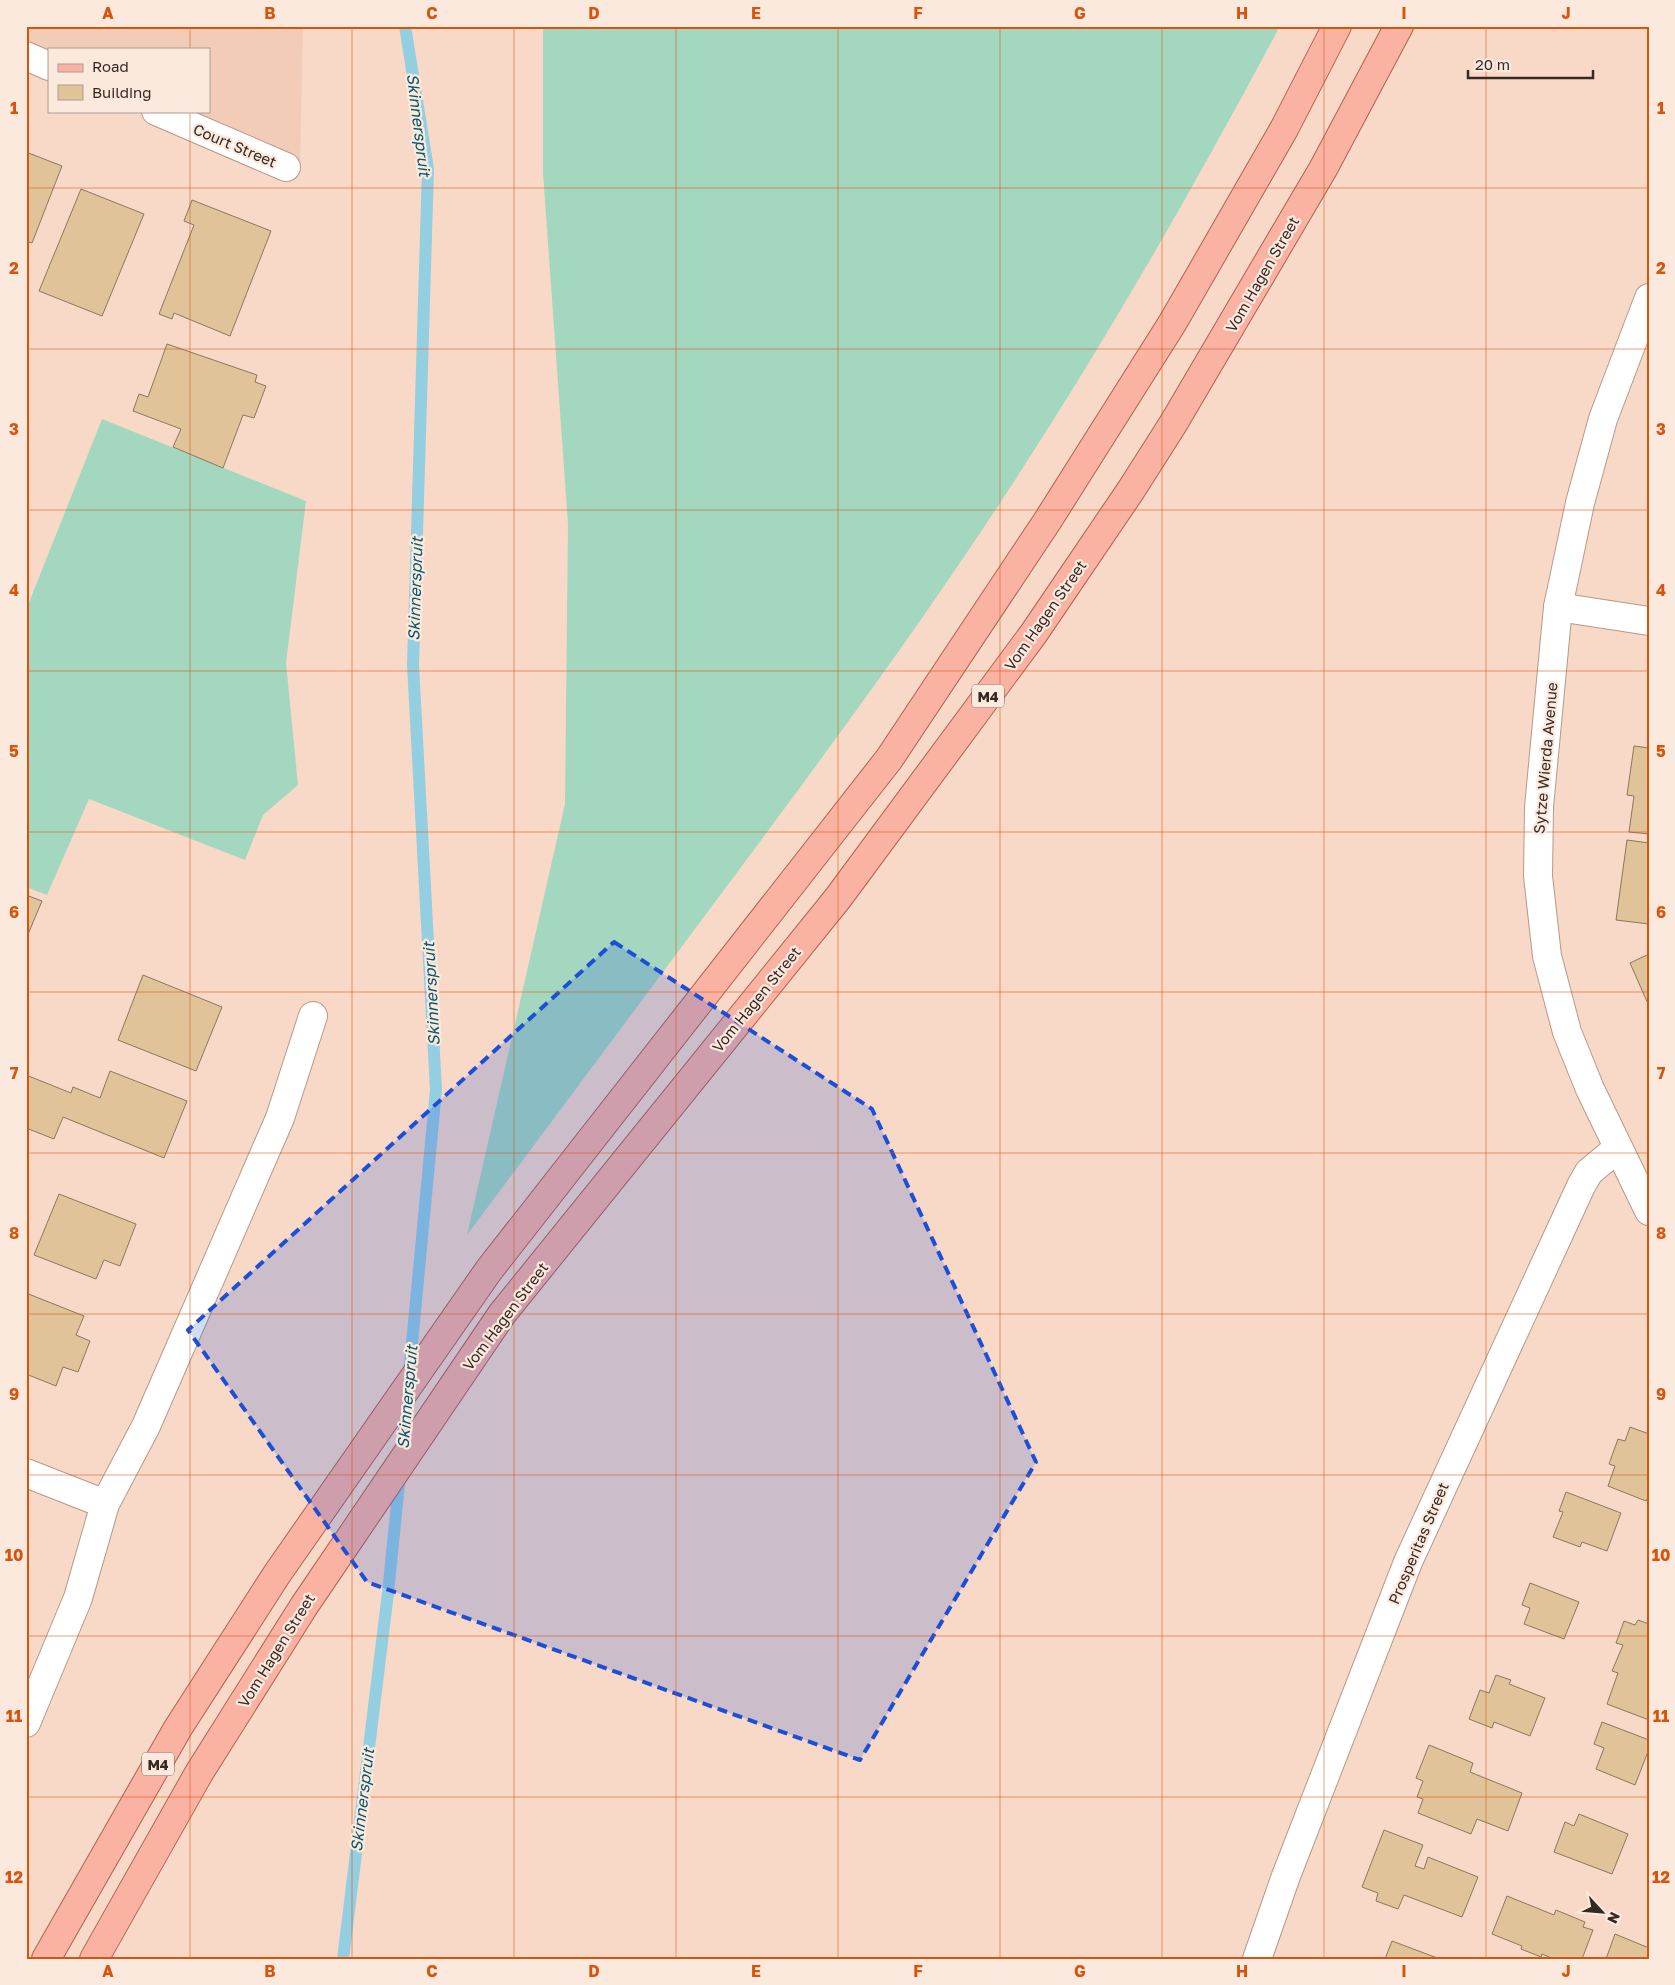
<svg xmlns="http://www.w3.org/2000/svg" width="1675" height="1985" font-family="'Golos Text',sans-serif">
<rect width="100%" height="100%" fill="#f8d9c7"/>
<polygon fill="#f2ccb6" points="26,26 303,26 300,168 162,111 209,111 209,49 49,49 49,65 26,55"/>
<g fill="#a4d7bf">
<path d="M543,26H1280C1180,214 1073,398 953,573C876,686 794,796 712,906C631,1015 549,1125 467,1235L565,804L568,524L543,173Z"/>
<polygon points="102,419 306,501 286,663 298,785 263,815 245,860 89,799 47,895 26,887 26,610"/>
</g>
<g fill="none" stroke-linecap="round" stroke-linejoin="round">
<g stroke="#94cee1" stroke-width="12">
<polyline points="405,26 428,169 413,665 436,1090 409,1375"/>
<polyline points="402,1452 407,1397"/>
<polyline points="343,1959 388,1593 400,1474"/>
</g>
</g>
<g fill="#e0c399" stroke="#89785f">
<polygon points="26,152 62,166 32,243 29,242 26,248"/>
<polygon points="81,189 144,214 102,316 39,291"/>
<polygon points="192,200 271,231 230,336 174,313 172,319 159,314 194,225 184,221"/>
<polygon points="167,344 257,375 255,382 266,386 254,418 243,415 223,468 173,447 181,429 133,411 139,394 148,397"/>
<polygon points="1634,746 1649,748 1649,834 1629,832 1634,796 1627,795"/>
<polygon points="1627,840 1649,843 1649,924 1616,920"/>
<polygon points="26,895 42,901 26,939"/>
<polygon points="1649,954 1649,1006 1630,963"/>
<polygon points="143,975 222,1007 196,1071 118,1040"/>
<polygon points="110,1071 187,1101 164,1158 63,1117 54,1139 26,1128 26,1075 71,1093 73,1087 100,1098"/>
<polygon points="59,1194 136,1224 120,1266 104,1260 96,1279 34,1255"/>
<polygon points="26,1293 84,1316 76,1335 90,1341 78,1372 63,1367 56,1386 26,1374"/>
<polygon points="1630,1427 1649,1434 1649,1495 1646,1501 1608,1486 1615,1466 1609,1464 1618,1439 1625,1441"/>
<polygon points="1566,1492 1621,1513 1607,1551 1582,1542 1580,1547 1553,1537 1563,1512 1559,1511"/>
<polygon points="1530,1583 1579,1602 1564,1639 1524,1624 1530,1608 1522,1605"/>
<polygon points="1638,1620 1649,1624 1649,1720 1607,1704 1618,1673 1612,1671 1623,1645 1616,1643 1624,1621 1635,1625"/>
<polygon points="1496,1675 1511,1680 1509,1684 1545,1698 1530,1736 1494,1722 1492,1728 1469,1719 1480,1690 1489,1693"/>
<polygon points="1602,1722 1649,1740 1649,1749 1635,1785 1596,1769 1604,1748 1594,1744"/>
<polygon points="1429,1745 1473,1763 1470,1772 1522,1793 1508,1831 1477,1819 1471,1834 1418,1813 1423,1799 1417,1797 1423,1781 1416,1778"/>
<polygon points="1579,1814 1628,1834 1612,1874 1554,1852 1565,1822 1574,1826"/>
<polygon points="1384,1830 1423,1845 1415,1866 1424,1869 1428,1857 1478,1877 1462,1917 1404,1895 1398,1909 1376,1901 1378,1893 1362,1887"/>
<polygon points="1507,1896 1554,1915 1556,1910 1585,1922 1583,1927 1593,1930 1582,1959 1554,1959 1542,1954 1541,1957 1521,1949 1522,1946 1492,1934"/>
<polygon points="1615,1934 1649,1948 1649,1959 1606,1959"/>
<polygon points="1392,1941 1440,1959 1385,1959"/>
</g>
<g fill="none" stroke-linecap="round" stroke-linejoin="round">
<g stroke="#b69988" stroke-width="30">
<g id="street">
<polyline points="26,56 49,66"/>
<polyline points="156,111 286,167"/>
<polyline points="1649,298 1603,419 1580,503 1558,607 1539,807 1538,876 1547,956 1567,1032 1590,1089 1649,1211"/>
<polyline points="1558,607 1649,621"/>
<polyline points="26,1473 105,1504"/>
<polyline points="26,1723 78,1598 105,1504 146,1426 280,1118 313,1016"/>
<polyline points="1257,1959 1286,1876 1408,1562 1581,1186 1589,1172 1618,1148"/>
</g>
</g>
<g stroke="#b2604e" stroke-width="30">
<g id="primary">
<polyline points="46,1959 178,1728 277,1574 489,1270 889,759 1048,520 1173,322 1284,129 1337,26"/>
<polyline points="94,1959 199,1773 304,1606 502,1314 838,898 1034,633 1131,490 1173,424 1323,169 1399,26"/>
</g>
</g>
<use href="#street" stroke="#fff" stroke-width="28"/>
<use href="#primary" stroke="#fab2a3" stroke-width="28"/>
</g>
<path fill="#1d4ed8" fill-opacity="0.2" stroke="#1d4ed8" stroke-width="4" stroke-dasharray="10 6" stroke-linejoin="round" d="M614,942L872,1109L1036,1462L860,1760L367,1582L188,1330Z"/>
<path fill="none" stroke="#d6540e" stroke-width="1" stroke-opacity="0.55" d="M190,26V49M352,26V1959M514,26V1959M676,26V1959M838,26V1959M1000,26V1959M1162,26V1959M1324,26V1959M1486,26V1959M190,111V1959M26,188H1649M26,349H1649M26,510H1649M26,671H1649M26,832H1649M26,992H1649M26,1153H1649M26,1314H1649M26,1475H1649M26,1636H1649M26,1797H1649"/>
<g text-anchor="middle" dominant-baseline="central" stroke-width="4.5" stroke-linejoin="round" paint-order="stroke">
<g fill="#fce9de" stroke="#71635a" stroke-width="1">
<rect x="972" y="684.5" width="32" height="23" rx="4"/>
<rect x="142" y="1752.5" width="32" height="23" rx="4"/>
</g>
<g font-size="14" font-weight="bold" fill="#352922">
<text x="988" y="696">M4</text>
<text x="158" y="1764">M4</text>
</g>
<g font-size="15" fill="#352922" stroke="#fce9de">
<text transform="translate(235 145) rotate(23)">Court Street</text>
<text transform="translate(1262 274) rotate(-60)">Vom Hagen Street</text>
<text transform="translate(1045 615) rotate(-55)">Vom Hagen Street</text>
<text transform="translate(1545 758) rotate(-85)">Sytze Wierda Avenue</text>
<text transform="translate(756 999) rotate(-51)">Vom Hagen Street</text>
<text transform="translate(505 1316) rotate(-53)">Vom Hagen Street</text>
<text transform="translate(1418 1543) rotate(-67)">Prosperitas Street</text>
<text transform="translate(276 1650) rotate(-58)">Vom Hagen Street</text>
</g>
<g font-size="16" font-style="italic" fill="#05576b" stroke="#fce9de">
<text transform="translate(419 125) rotate(83)">Skinnerspruit</text>
<text transform="translate(415 589) rotate(-88)">Skinnerspruit</text>
<text transform="translate(431 994) rotate(-93)">Skinnerspruit</text>
<text transform="translate(407 1397) rotate(-85)">Skinnerspruit</text>
<text transform="translate(362 1800) rotate(-83)">Skinnerspruit</text>
</g>
</g>
<rect width="1675" height="1985" fill="none" stroke="#fce9de" stroke-width="55"/>
<rect x="48" y="48" width="162" height="65" fill="#fce9de" stroke="#ac9c93"/>
<rect x="58" y="64" width="25" height="8" fill="#fab2a3" stroke="#ac9c93"/>
<text x="92" y="72" font-size="15" fill="#352922">Road</text>
<rect x="58" y="85" width="25" height="15" fill="#e0c399" stroke="#ac9c93"/>
<text x="92" y="98" font-size="15" fill="#352922">Building</text>
<g transform="translate(1602 1912) rotate(116)" stroke="#fce9de" stroke-width="4" paint-order="stroke">
<path d="M0-4L9 19L0 12L-9 19Z" fill="#352922"/>
<text y="-8" font-size="14" font-weight="bold" text-anchor="middle" fill="#352922">N</text>
</g>
<path d="M1468 70v8h125v-8" fill="none" stroke="#352922" stroke-width="2.5"/>
<text x="1475" y="70" font-size="15" fill="#352922" stroke="#fce9de" stroke-width="4" paint-order="stroke">20 m</text>
<rect x="28" y="28" width="1620" height="1930" fill="none" stroke="#d6540e" stroke-width="2"/>
<g font-size="16" text-anchor="middle" font-weight="bold" fill="#d6540e">
<text x="108" y="19">A</text>
<text x="270" y="19">B</text>
<text x="432" y="19">C</text>
<text x="594" y="19">D</text>
<text x="756" y="19">E</text>
<text x="918" y="19">F</text>
<text x="1080" y="19">G</text>
<text x="1242" y="19">H</text>
<text x="1404" y="19">I</text>
<text x="1566" y="19">J</text>
<text x="14" y="114">1</text>
<text x="1661" y="114">1</text>
<text x="14" y="274">2</text>
<text x="1661" y="274">2</text>
<text x="14" y="435">3</text>
<text x="1661" y="435">3</text>
<text x="14" y="596">4</text>
<text x="1661" y="596">4</text>
<text x="14" y="757">5</text>
<text x="1661" y="757">5</text>
<text x="14" y="918">6</text>
<text x="1661" y="918">6</text>
<text x="14" y="1079">7</text>
<text x="1661" y="1079">7</text>
<text x="14" y="1239">8</text>
<text x="1661" y="1239">8</text>
<text x="14" y="1400">9</text>
<text x="1661" y="1400">9</text>
<text x="14" y="1561">10</text>
<text x="1661" y="1561">10</text>
<text x="14" y="1722">11</text>
<text x="1661" y="1722">11</text>
<text x="14" y="1883">12</text>
<text x="1661" y="1883">12</text>
<text x="108" y="1977">A</text>
<text x="270" y="1977">B</text>
<text x="432" y="1977">C</text>
<text x="594" y="1977">D</text>
<text x="756" y="1977">E</text>
<text x="918" y="1977">F</text>
<text x="1080" y="1977">G</text>
<text x="1242" y="1977">H</text>
<text x="1404" y="1977">I</text>
<text x="1566" y="1977">J</text>
</g>
</svg>
